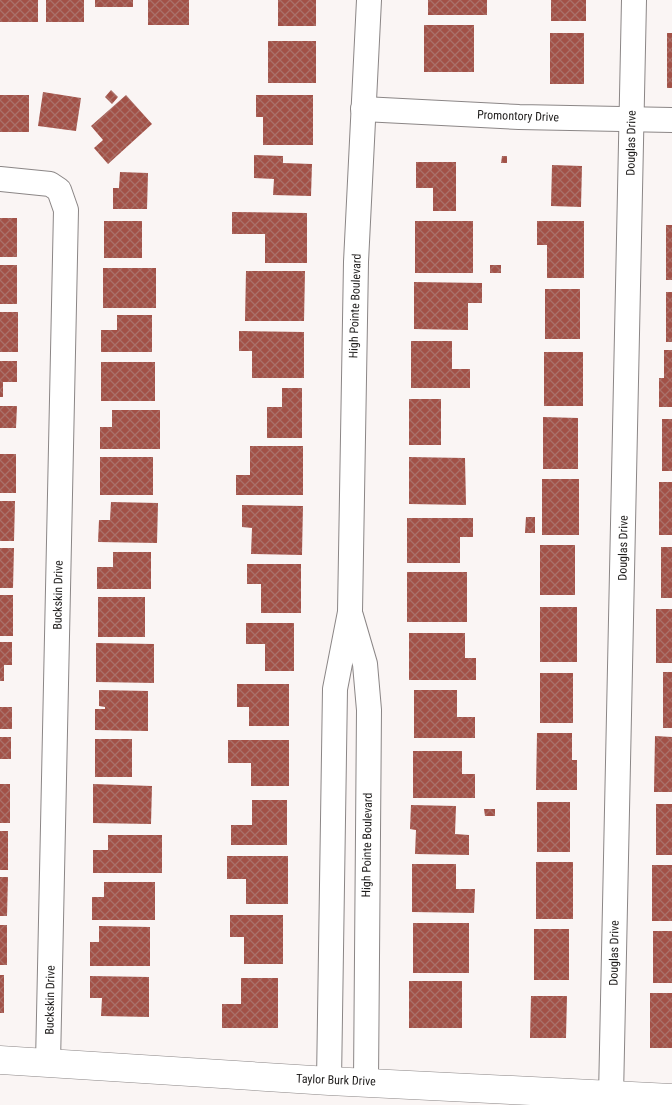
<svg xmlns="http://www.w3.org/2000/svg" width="672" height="1105" font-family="'Roboto Condensed',sans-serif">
<defs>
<pattern id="building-cross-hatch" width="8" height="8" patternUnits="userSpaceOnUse" patternTransform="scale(1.25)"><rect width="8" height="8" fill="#a25147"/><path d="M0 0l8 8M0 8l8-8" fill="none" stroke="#aa716a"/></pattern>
</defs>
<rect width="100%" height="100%" fill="#faf5f4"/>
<g fill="url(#building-cross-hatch)">
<rect x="0" y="0" width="38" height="22"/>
<rect x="46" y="0" width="38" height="22"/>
<rect x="95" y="0" width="38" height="7"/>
<rect x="148" y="0" width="41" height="25"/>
<rect x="278" y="0" width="38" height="26"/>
<rect x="428" y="0" width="59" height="15"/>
<rect x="551" y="0" width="35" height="21"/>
<rect x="424" y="25" width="50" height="47"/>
<rect x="550" y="33" width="34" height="51"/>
<rect x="667" y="33" width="5" height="55"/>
<rect x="268" y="41" width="48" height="42"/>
<polygon points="111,90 118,97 112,104 105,97"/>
<polygon points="43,92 81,98 76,131 38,126"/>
<rect x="0" y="95" width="29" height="37"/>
<polygon points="126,95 152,124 108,164 94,148 103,140 91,126"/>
<polygon points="256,95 313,95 313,145 263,145 263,117 256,117"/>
<polygon points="254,155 283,156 283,163 312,164 311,196 273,195 274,179 254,178"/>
<polygon points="502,156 507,156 507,163 501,163"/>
<polygon points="416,162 456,162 456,211 433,211 433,188 416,188"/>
<polygon points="552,165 582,166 581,207 551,206"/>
<polygon points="120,172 148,173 147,209 113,209 113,188 119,188"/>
<polygon points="232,212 307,213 307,263 265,263 265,234 232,234"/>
<rect x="0" y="218" width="17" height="39"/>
<rect x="104" y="221" width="38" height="37"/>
<rect x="415" y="221" width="58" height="52"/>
<polygon points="537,221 584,221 584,278 547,278 547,245 537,245"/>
<rect x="666" y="225" width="6" height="55"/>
<rect x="0" y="265" width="17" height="39"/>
<rect x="490" y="265" width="11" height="8"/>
<rect x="103" y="268" width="53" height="40"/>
<polygon points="246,271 305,271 304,321 245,321"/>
<polygon points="414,282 482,283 482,303 468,303 468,330 414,329"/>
<rect x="545" y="289" width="35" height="50"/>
<rect x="666" y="292" width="6" height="50"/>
<rect x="0" y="312" width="18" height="40"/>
<polygon points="117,315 152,315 152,352 101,352 101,330 117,330"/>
<polygon points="239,331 304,332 304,378 252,378 252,351 239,351"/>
<polygon points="411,341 452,341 452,369 470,369 470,388 411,388"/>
<polygon points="664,350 672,350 672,407 659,407 659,378 664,378"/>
<rect x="544" y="352" width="39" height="54"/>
<polygon points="0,361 17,361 17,382 3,382 3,397 0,397"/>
<rect x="101" y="362" width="54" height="39"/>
<polygon points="282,388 302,388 302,438 267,438 267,407 282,407"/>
<rect x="409" y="399" width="32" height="46"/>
<polygon points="0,406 17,406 16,428 0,428"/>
<polygon points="112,410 160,410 160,449 100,449 100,427 112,427"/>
<polygon points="543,417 578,418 578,469 543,469"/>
<rect x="662" y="419" width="10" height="52"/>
<polygon points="250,446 303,446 303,495 236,495 236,475 250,475"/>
<rect x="0" y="454" width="16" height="39"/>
<rect x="100" y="457" width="53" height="38"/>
<polygon points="409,457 465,458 466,505 409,504"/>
<rect x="542" y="479" width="37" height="56"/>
<rect x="659" y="482" width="13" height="53"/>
<polygon points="0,501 15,501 14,541 0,541"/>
<polygon points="111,502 158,503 157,543 98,542 99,520 110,520"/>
<polygon points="242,505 303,506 302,555 251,554 252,528 242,527"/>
<polygon points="526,517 535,517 535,533 525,533"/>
<polygon points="407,518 473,518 473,537 460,537 460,563 407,563"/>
<rect x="540" y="545" width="35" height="50"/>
<rect x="661" y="547" width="11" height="51"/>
<polygon points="0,548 14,548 13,588 0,588"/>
<polygon points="113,552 151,552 151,589 97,589 97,567 113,567"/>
<polygon points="247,564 301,564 301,613 261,613 261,584 247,584"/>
<rect x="407" y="572" width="60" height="50"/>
<rect x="0" y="595" width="13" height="41"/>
<rect x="98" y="597" width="47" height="40"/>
<rect x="540" y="607" width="37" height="55"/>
<rect x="656" y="609" width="16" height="54"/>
<polygon points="246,623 294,623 294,671 265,671 265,644 246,644"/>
<polygon points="409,633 465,633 465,658 476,658 476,680 409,680"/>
<polygon points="0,642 12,642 12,665 4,665 4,681 0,681"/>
<polygon points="96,643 154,644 154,683 96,682"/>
<rect x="663" y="672" width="9" height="56"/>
<rect x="540" y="673" width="33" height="50"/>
<polygon points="237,684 289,684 289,726 249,726 249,707 237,707"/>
<polygon points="99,690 148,691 148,731 95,730 95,709 105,709 105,707 99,706"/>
<polygon points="414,690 457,690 457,717 475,717 475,738 414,738"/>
<rect x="0" y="707" width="12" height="22"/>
<polygon points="537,733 572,733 572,760 577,760 577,790 536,790"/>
<polygon points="655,736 672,737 672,792 654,792"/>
<rect x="0" y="737" width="11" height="22"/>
<rect x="95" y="739" width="37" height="38"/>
<polygon points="228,740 289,740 289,786 251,786 251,763 228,763"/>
<polygon points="413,751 462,751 462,774 475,774 475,798 413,798"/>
<rect x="0" y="784" width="10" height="39"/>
<polygon points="93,784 152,786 151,824 93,823"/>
<polygon points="252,800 287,800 287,845 231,845 231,825 252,825"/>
<rect x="537" y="802" width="33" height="50"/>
<rect x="656" y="804" width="16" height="51"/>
<polygon points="411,805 456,806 455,834 469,835 469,855 415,854 416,830 410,829"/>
<polygon points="484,809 495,809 495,816 485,816"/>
<rect x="0" y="831" width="8" height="39"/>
<polygon points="108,835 162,835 162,873 93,873 93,850 108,850"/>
<polygon points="227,856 288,856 288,904 246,904 246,879 227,879"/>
<rect x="536" y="862" width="37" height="57"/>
<polygon points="412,864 456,864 456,889 475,889 474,913 412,912"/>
<rect x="652" y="865" width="20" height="56"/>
<polygon points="0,877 8,877 7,916 0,916"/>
<polygon points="104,882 155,882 155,920 92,920 92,897 104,897"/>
<polygon points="230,915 283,915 283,964 244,964 244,937 230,937"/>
<rect x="413" y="923" width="56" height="50"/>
<rect x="0" y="925" width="7" height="40"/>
<polygon points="99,926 150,927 150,966 90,966 90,942 99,942"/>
<rect x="534" y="929" width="35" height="51"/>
<rect x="653" y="931" width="19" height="52"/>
<rect x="0" y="975" width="4" height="38"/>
<polygon points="90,976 149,977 149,1017 101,1016 102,998 90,998"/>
<polygon points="241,978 278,978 278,1028 222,1028 222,1004 241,1004"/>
<rect x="409" y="981" width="53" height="47"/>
<rect x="650" y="993" width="22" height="55"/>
<polygon points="531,996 567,996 566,1038 530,1038"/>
</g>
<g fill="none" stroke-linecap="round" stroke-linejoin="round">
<g stroke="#8b8686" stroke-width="26">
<g id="minor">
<polyline points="363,109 519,117 672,120"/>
<polyline points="0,179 50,184 59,190 66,210 48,1063"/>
<polyline points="351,616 365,664 369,710 366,1081"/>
<polyline points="329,1081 335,689 350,612 356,262 369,0"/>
<polyline points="611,1096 634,0"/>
</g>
</g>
<g stroke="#8b8686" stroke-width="29">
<polyline id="tertiary" points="0,1060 329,1081 672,1098"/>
</g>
<use href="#minor" stroke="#fff" stroke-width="24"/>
<use href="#tertiary" stroke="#fff" stroke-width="28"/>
</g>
<g text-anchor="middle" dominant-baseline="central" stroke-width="4" stroke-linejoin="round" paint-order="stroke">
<g font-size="12" fill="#1e1c1b" stroke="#fff">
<text transform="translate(518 116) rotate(2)">Promontory Drive</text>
<text transform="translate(631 143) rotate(-89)">Douglas Drive</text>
<text transform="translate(355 306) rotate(-88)">High Pointe Boulevard</text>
<text transform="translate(623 548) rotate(-89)">Douglas Drive</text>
<text transform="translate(58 595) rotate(-89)">Buckskin Drive</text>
<text transform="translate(367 845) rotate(-89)">High Pointe Boulevard</text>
<text transform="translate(614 953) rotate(-89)">Douglas Drive</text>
<text transform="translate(50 1000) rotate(-89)">Buckskin Drive</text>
<text transform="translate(336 1080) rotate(2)">Taylor Burk Drive</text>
</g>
</g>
</svg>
